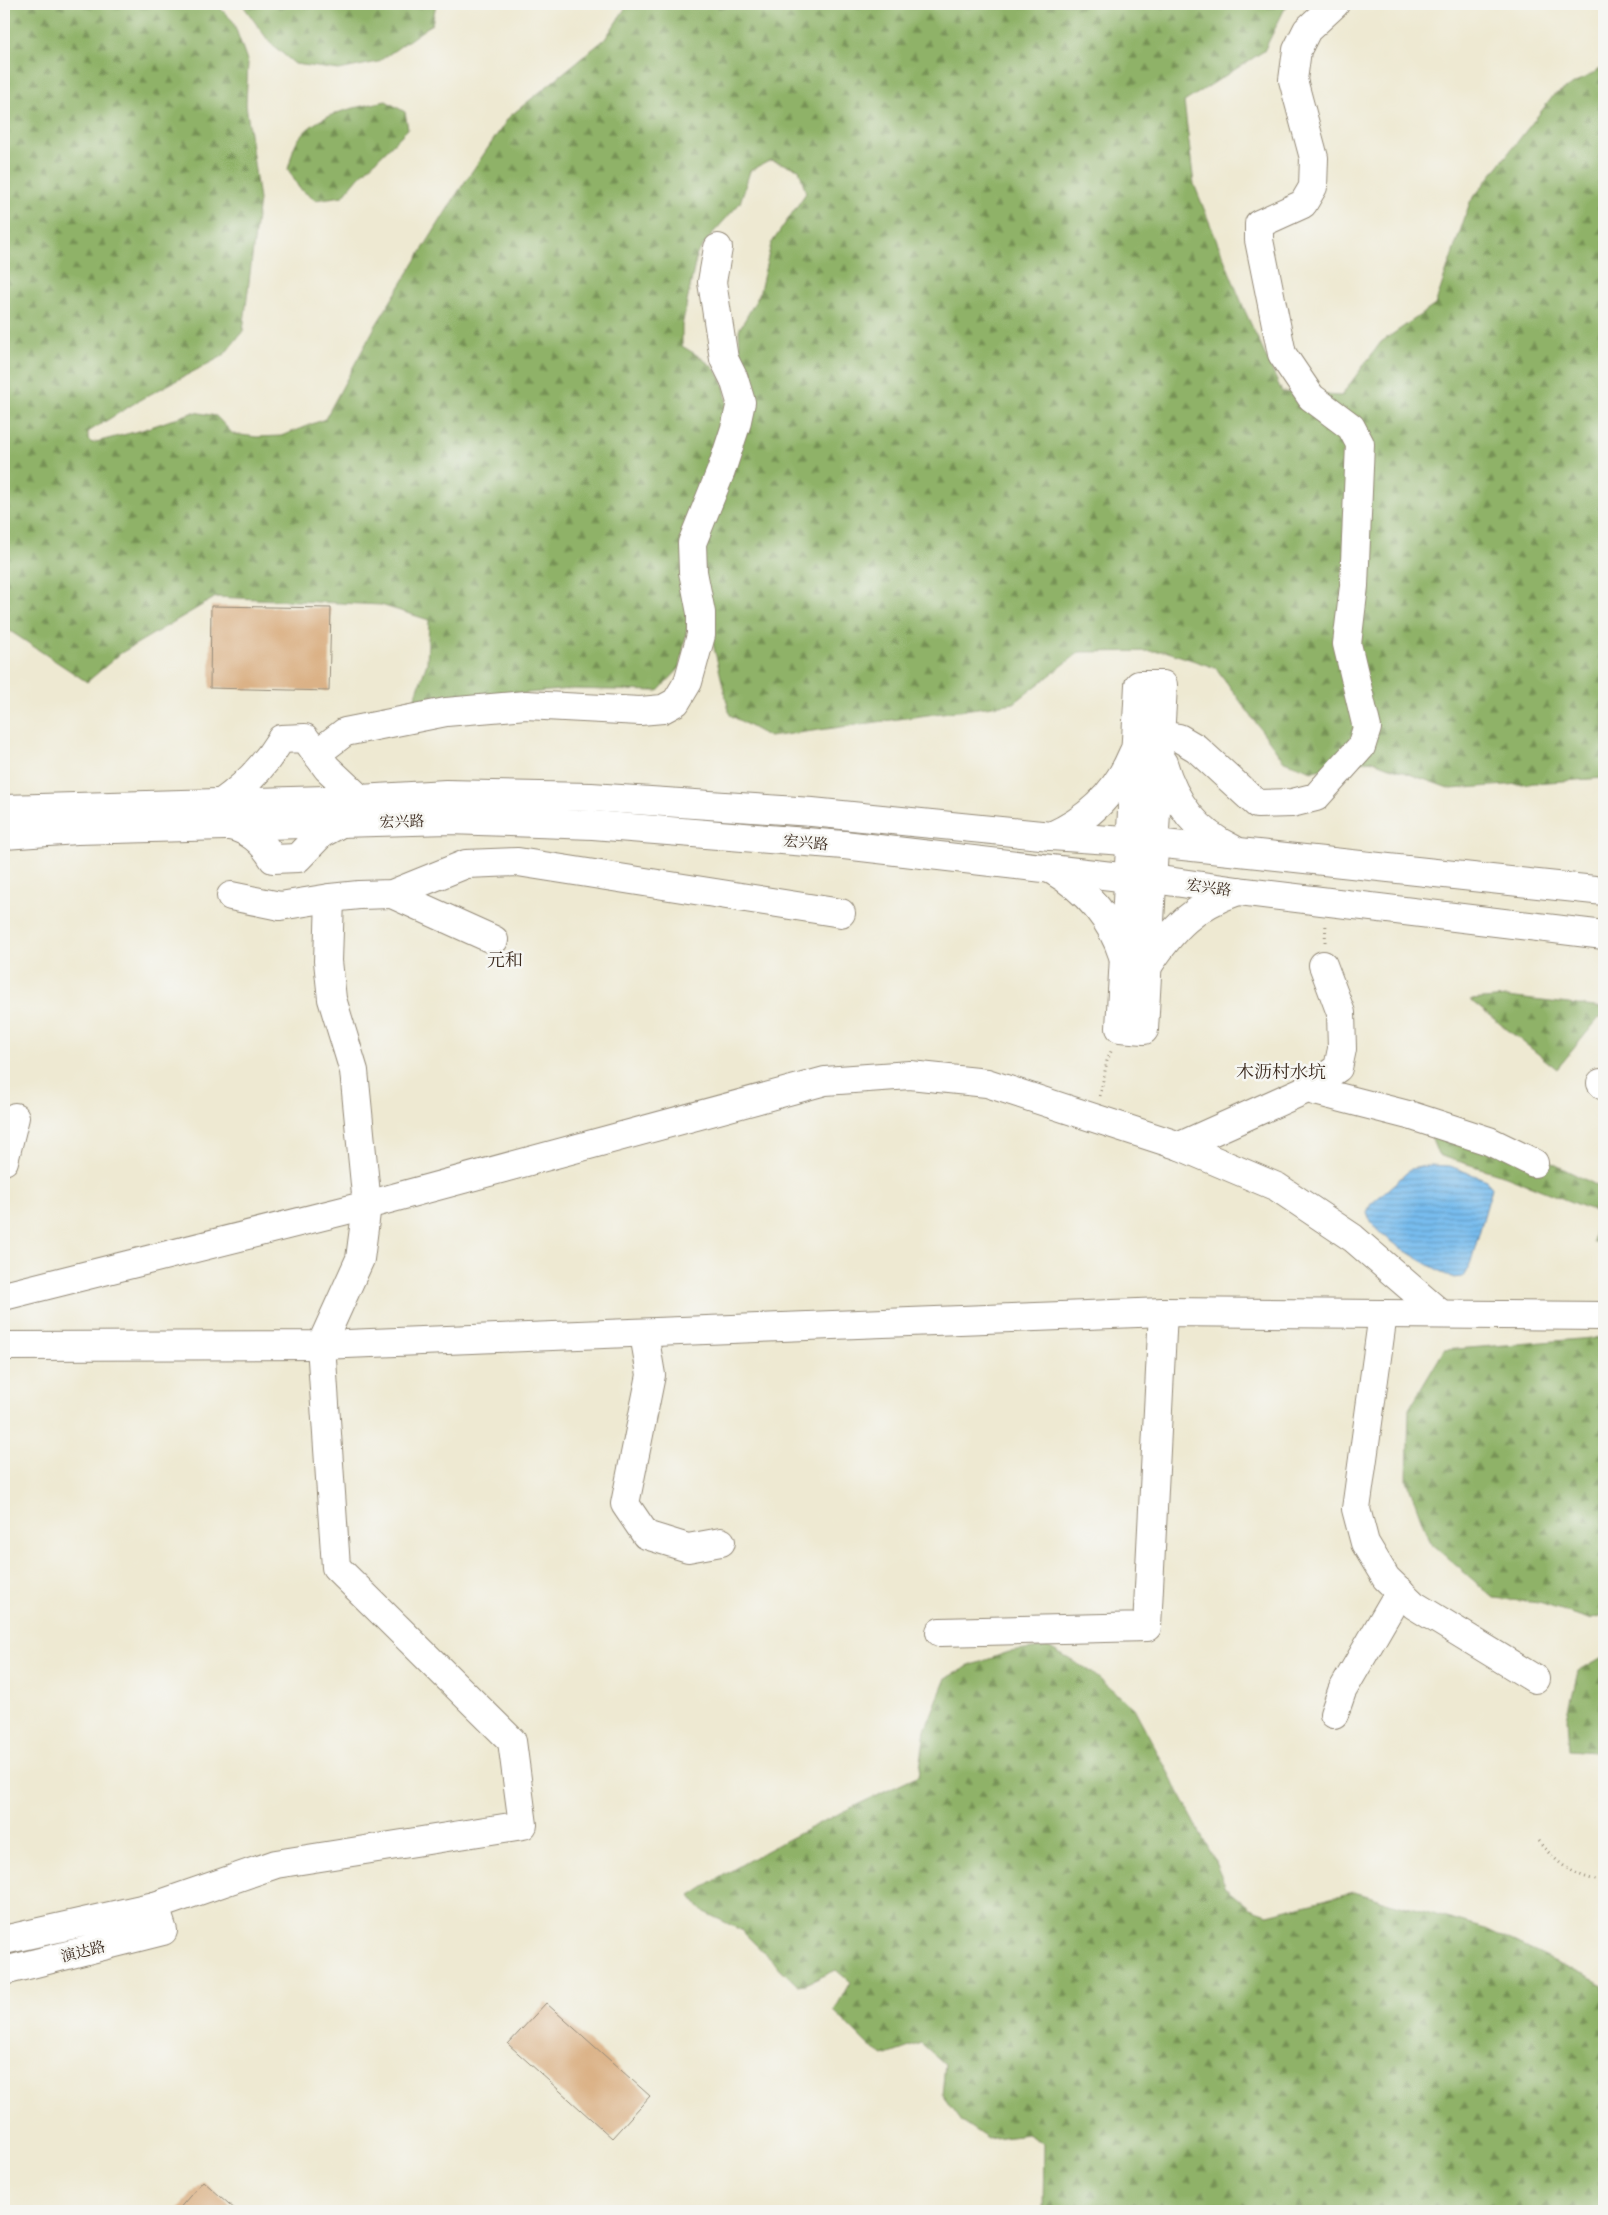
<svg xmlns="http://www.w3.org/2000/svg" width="1608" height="2215" font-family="'Libre Caslon Text','Noto Serif SC',serif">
<defs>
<pattern id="forest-firs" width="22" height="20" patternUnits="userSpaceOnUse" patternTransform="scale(1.25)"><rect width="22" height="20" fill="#8fb268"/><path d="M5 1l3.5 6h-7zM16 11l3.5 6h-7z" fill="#769155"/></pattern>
<pattern id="water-rules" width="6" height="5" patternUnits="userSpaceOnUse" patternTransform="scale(1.25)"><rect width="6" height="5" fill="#77bcee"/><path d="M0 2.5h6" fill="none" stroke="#6399c0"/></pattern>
</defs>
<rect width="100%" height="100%" fill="#f6f6f2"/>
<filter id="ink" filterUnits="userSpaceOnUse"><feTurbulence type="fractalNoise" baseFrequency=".02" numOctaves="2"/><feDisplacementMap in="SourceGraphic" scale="10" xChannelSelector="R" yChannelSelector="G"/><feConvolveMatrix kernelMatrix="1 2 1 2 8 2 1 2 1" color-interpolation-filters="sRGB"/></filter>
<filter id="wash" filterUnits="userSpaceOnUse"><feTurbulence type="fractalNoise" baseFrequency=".0096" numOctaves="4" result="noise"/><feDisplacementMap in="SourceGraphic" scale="20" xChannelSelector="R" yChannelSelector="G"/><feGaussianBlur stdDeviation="1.12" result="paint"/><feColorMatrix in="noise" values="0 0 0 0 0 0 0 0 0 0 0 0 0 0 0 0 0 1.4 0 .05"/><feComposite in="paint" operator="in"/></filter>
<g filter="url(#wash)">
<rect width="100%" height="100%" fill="#eee9d2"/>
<g fill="url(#forest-firs)" stroke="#656e43">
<path d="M4,4H216L233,21L248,63L246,104L259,200L243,331L223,356L143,398L88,432V439L92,443L142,430L194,412L216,416L233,434L257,437L281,436L325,419L376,325L458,192L509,117L605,39L628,4H1287L1264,51L1184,102L1194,184L1245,311L1282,392L1341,396L1381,342L1435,305L1470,202L1554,95L1604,67V778L1451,789L1370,760L1312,771L1284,761L1216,668L1165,651L1080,652L1014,703L769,737L730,715L711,635L703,560L708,525L741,372L739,330L759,295L771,244L806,193L799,169L771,160L750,171L740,203L713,233L697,254L682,326V346C724,371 726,376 728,425L689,617L680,668L658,691L570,689L413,704L427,663L429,620L381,605L216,597L121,653L87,682L4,627Z"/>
<polygon points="242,4 436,4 432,24 378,62 339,70 295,64 270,43"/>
<path d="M386,101L405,112L408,129L358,178L343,196L315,200L299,188L288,169C291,161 292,150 296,143C314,113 354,108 386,101Z"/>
<polygon points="1507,997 1604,1008 1604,1018 1599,1018 1557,1069 1470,1000"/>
<polygon points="1440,1118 1520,1147 1604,1189 1604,1243 1593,1242 1599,1213 1506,1176 1438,1155 1432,1139"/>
<polygon points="1604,1337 1604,1615 1589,1619 1539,1603 1494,1598 1430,1543 1407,1480 1409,1409 1444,1350"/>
<path d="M1048,1647L1090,1671L1134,1708L1212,1855L1226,1888L1250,1908L1268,1914L1354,1892L1489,1930L1604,1985V2211H1043L1044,2144L1027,2134L988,2139L961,2121L942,2095L945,2064L921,2043L884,2056L869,2046L834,2011L850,1982L836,1970L806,1984L797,1985L741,1930L702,1911L691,1896C763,1848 841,1812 919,1776L925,1730L946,1678L969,1666L1009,1652Z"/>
<polygon points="1604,1656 1604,1757 1594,1752 1569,1750 1567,1719 1578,1671"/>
</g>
<path fill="url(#water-rules)" stroke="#597386" d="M1430,1165L1450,1166L1487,1180L1492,1188L1470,1265L1463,1277L1452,1278C1429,1264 1373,1238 1367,1212L1371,1204L1411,1169Z"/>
<g id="blocks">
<g fill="#dbb287">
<polygon points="211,606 331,608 329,691 210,688"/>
<polygon points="546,2003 650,2096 612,2138 508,2044"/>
<polygon points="203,2181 237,2211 177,2211"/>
</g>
</g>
</g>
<g filter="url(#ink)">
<use href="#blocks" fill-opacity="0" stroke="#948a78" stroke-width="1"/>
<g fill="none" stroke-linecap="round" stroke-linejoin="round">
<g stroke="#948a78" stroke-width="30">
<g id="minor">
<polygon points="1139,685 1163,685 1144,1030 1120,1028"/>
<polyline points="1161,735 1179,738 1196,748 1257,804 1292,803 1316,797 1361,747 1367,728 1347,644 1354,586 1360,444 1351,427 1311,397 1282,354 1259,240 1259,224 1303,204 1313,187 1314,158 1293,80 1297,50 1307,30 1335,4"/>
<polyline points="316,754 345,732 446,712 526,705 640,711 663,709 676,702 688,682 701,635 701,613 693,572 692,543 721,471 736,425 741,402 734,379 724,359 712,282 718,248"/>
<path d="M1163,763C1174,801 1196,832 1233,849"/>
<path d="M221,803C247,785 265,765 281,739L305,738L327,768L360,799"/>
<polyline points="4,809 360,799 446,794 591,797 812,812 1051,836 1155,843 1604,891"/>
<path d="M230,826C250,830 263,842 273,859L298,858L321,834L341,823"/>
<polyline points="4,835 77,830 449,820 593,825 844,845 1129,878 1153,879 1238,891 1604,935"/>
<path d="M1051,836C1089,819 1117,792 1133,753"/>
<path d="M1052,870C1086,890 1111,918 1123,956"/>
<polyline points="392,894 494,940"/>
<polyline points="231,896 280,906 330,898"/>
<path d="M1148,966C1173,928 1194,906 1238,891"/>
<polyline points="1601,1083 1604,1086"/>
<polyline points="1307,1089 1338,1068 1342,1049 1341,1013 1323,965"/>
<polyline points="1180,1146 1307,1089 1412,1116 1489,1141 1534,1163"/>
<polyline points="4,1161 15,1117"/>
<polyline points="4,1296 367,1205 825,1081 910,1075 987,1083 1180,1146 1277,1187 1353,1238 1441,1314"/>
<polyline points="1383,1314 1356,1509 1365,1543 1386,1578 1414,1605 1535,1679"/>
<polyline points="644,1334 651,1375 625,1504 646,1535 688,1548 721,1542"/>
<polyline points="4,1346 321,1345 1163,1312 1604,1316"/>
<polyline points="940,1632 1147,1627 1163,1312"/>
<polyline points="1334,1714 1342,1691 1400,1591"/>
<polyline points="155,1906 276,1864 523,1825 512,1741 336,1567 321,1345 360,1259 367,1205 354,1071 332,999 328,961 330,898 359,895 392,894 466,864 518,862 841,913"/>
</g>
</g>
<g stroke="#948a78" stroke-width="30">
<polyline id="major" points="4,1940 155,1906 163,1931 4,1971"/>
</g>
<g stroke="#948a78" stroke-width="3" stroke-dasharray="1 4" stroke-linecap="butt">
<polyline points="1325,942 1326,923"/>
<polyline points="1100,1096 1107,1061 1112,1049"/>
<path d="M1538,1841C1560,1866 1572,1875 1604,1882"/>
</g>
<use href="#minor" stroke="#fff" stroke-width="28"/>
<use href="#major" stroke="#fff" stroke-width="28"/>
</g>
</g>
<g text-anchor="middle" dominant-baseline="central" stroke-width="5" stroke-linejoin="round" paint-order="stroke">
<g font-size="15" fill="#3b2a1e" stroke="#f6f6f2">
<text transform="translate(402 821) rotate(-1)">宏兴路</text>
<text transform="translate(806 842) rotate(5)">宏兴路</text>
<text transform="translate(1209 887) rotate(8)">宏兴路</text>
<text transform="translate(83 1951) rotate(-14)">演达路</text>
</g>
<g font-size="18" fill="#3b2a1e" stroke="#f6f6f2">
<text x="505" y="960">元和</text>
<text x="1281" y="1072">木沥村水坑</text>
</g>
</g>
<rect width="1608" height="2215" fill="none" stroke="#f6f6f2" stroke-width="20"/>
</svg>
